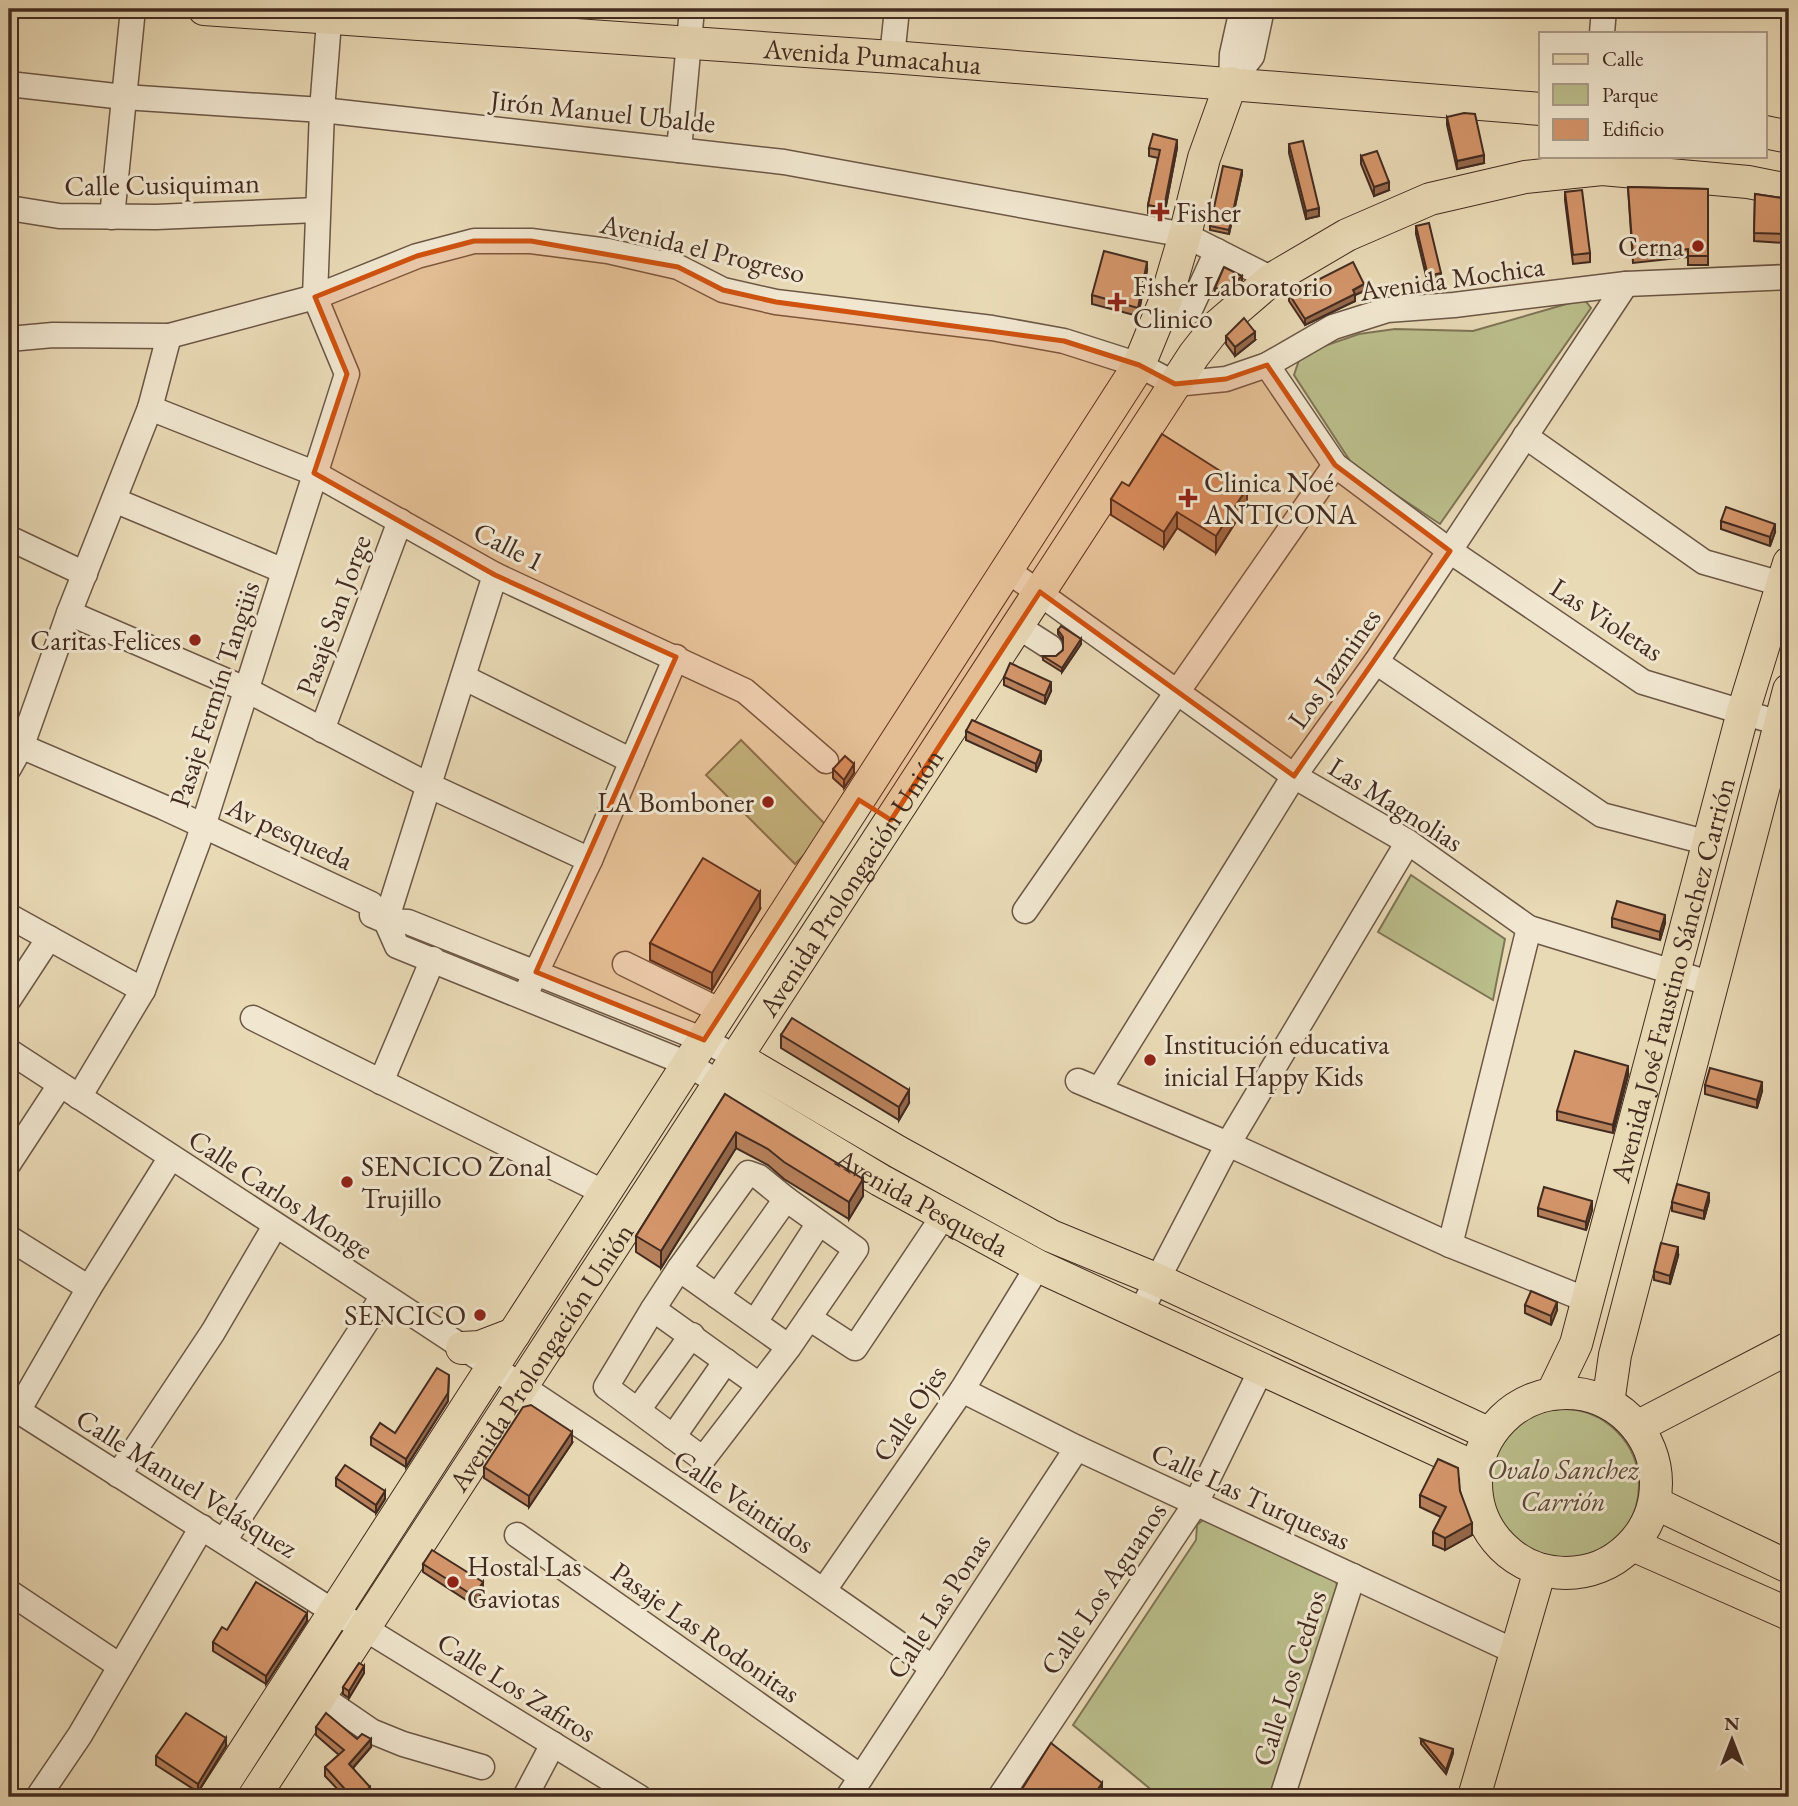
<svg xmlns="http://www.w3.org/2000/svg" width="1798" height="1806" font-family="'EB Garamond',serif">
<rect width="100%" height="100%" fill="#e9dab6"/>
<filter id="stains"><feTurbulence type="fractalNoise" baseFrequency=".00286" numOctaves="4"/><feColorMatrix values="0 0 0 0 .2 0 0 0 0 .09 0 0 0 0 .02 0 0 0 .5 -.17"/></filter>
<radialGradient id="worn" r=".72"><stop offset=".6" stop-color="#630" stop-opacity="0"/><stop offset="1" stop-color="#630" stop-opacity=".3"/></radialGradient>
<g fill="#babe8b" stroke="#7e7456" stroke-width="2">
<polygon points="1584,299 1591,308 1440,524 1354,467 1294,375 1301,354 1359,334 1395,329 1473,331"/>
<polygon points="741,740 830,829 795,864 706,775"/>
<polygon points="1411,875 1505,939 1493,1000 1378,932"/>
<circle cx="1563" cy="1485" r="76"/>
<path d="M1203,1520L1218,1522L1221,1528L1320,1575C1329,1574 1334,1576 1337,1585L1271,1797H1160L1073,1725L1196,1540L1197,1525Z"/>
</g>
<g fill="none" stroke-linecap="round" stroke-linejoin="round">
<g stroke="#6c5746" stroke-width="27">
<g id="minor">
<polyline points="1602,33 1604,9"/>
<polyline points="892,57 897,9"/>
<polyline points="1231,83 1252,56 1262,9"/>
<polyline points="1231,83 1232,54 1242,9"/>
<polyline points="9,84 124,97 322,110 784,162 1185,235 1272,279"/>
<polyline points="679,150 692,9"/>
<polyline points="9,208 59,216 156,217 317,210"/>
<polyline points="112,217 133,9"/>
<polyline points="1189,312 1217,251"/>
<polyline points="9,339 53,335 169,336 315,297 417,256 474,241 531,241 608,251 678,267 723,290 776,302 992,328 1064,341 1139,365 1175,384 1226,379 1267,365 1333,327 1387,310 1454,305 1626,284 1789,277"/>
<polyline points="1267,365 1335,465 1450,551 1643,682 1789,726"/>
<polyline points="150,408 314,473 495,575 745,691 826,761"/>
<polyline points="1525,436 1704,562 1789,586"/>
<polyline points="114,500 284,571"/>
<polyline points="9,538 85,574"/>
<polyline points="1007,570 1294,776 1408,842 1529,928 1712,984"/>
<polyline points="69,613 245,689 428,785 590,860"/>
<polyline points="1017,626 1050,647"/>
<polyline points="1376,662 1602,815 1709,843"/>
<polyline points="463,677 632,761"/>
<polyline points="322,730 400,521"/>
<polyline points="9,741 163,807 371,904 386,921 397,946 688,1064 719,1083"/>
<polyline points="9,768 22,745 69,613 150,408 169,336"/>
<polyline points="1025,911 1335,465"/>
<polyline points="372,915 386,921 408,922 704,1040 736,1057"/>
<polyline points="9,916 143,990"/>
<polyline points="386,921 495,575"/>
<polyline points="625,964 723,1012"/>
<polyline points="529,987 590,860 676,657"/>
<polyline points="9,999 49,938"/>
<polyline points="253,1018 605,1193"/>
<path d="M9,1051C319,1253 631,1453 933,1668"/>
<polyline points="1078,1081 1228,1144 1450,1245 1587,1300"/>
<polyline points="381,1082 433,959"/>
<polyline points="1099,1090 1294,776 1376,662 1626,284"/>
<polyline points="79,1097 143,990 198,842 347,374 315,297 322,110 330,9"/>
<polyline points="9,1163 60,1085"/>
<polyline points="9,1238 89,1288"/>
<polyline points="1450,1245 1529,928"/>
<polyline points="717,1296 679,1269 748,1173 759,1177 786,1199"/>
<polyline points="653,1309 679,1269"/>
<polyline points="1141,1311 1228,1144 1408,842"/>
<polyline points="809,1318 855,1348 944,1215"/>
<polyline points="755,1322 819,1223"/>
<polyline points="759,1385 653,1309 606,1387 703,1459 789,1347 856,1249 786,1199 717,1296 789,1347"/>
<polyline points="962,1390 1077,1448 1516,1652"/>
<polyline points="9,1405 334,1612 364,1628 639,1797"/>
<polyline points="638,1410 692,1335"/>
<polyline points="18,1411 89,1288 171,1157"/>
<polyline points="673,1437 726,1361"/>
<polyline points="118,1475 213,1332 275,1226"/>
<polyline points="517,1535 861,1777"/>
<polyline points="224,1541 383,1296"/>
<polyline points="824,1590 962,1390 1038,1266"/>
<polyline points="9,1592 120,1666"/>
<polyline points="320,1696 371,1731 403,1744 482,1767"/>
<polyline points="38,1797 80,1735 202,1527"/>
<polyline points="525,1797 553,1744"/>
<polyline points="848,1797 1077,1448"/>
<polyline points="1000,1797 1196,1503 1262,1368"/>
<polyline points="1282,1797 1353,1576"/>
</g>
</g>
<g stroke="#432b20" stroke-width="34">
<g id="major">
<path id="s1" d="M204,9L892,57L1541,109"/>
<polyline points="1765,132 1789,137"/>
<polyline points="736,1057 898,1152 1051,1236 1158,1280 1490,1434"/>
<path id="s2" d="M719,1083L880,1180L1038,1266L1476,1468"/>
<polyline points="462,1348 480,1347 514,1334"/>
<circle cx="1566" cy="1483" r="90"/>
<path id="s3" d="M1552,1394L1576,1344L1743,712L1789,563"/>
<polyline points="1608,1403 1615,1355 1789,690"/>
<polyline points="1637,1427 1789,1348"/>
<polyline points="1655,1503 1789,1567"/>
<polyline points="1633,1545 1789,1614"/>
<polyline points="215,1797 1139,365 1166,299 1185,235 1204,158 1231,83"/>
<path id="s4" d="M254,1797L1194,355L1216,327L1272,279L1347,235L1430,199L1525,177L1602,169L1748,182L1789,190"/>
<polyline points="1474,1797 1540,1570"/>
</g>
</g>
<use href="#minor" stroke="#f1e7d0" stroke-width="24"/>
<use href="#major" stroke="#e9dab6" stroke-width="32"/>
</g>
<g fill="#b6805b" stroke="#432b20" stroke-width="2">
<polygon points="1447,117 1484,163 1457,169 1447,125"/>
<polygon points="1289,144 1319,216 1306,219 1289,153"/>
<polygon points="1149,148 1177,148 1164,216 1148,213 1148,205 1158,158 1149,156"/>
<polygon points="1361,156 1389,190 1374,196 1361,164"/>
<polygon points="1242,174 1229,234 1210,230 1210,226"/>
<polygon points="1628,187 1708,189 1708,265 1688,265 1688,257 1633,263"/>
<polygon points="1565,192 1590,253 1590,262 1573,264 1565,200"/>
<polygon points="1755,194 1789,199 1789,252 1785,251 1785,243 1754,241"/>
<polygon points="1416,226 1441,281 1428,284 1416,234"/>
<polygon points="1147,270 1138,316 1092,304 1092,295"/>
<polygon points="1242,281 1226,295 1215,292 1215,288"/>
<polygon points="1310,284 1364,291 1355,295 1355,301 1305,325 1289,301 1289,294"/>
<polygon points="1226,336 1255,340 1235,356 1226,344"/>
<polygon points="1129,486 1247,504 1216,553 1177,528 1164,548 1111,515 1111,499"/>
<polygon points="1721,521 1775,532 1770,546 1721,529"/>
<polygon points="1058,630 1081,644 1062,672 1043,660 1043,656 1056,656 1063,650 1063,641 1058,634"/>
<polygon points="1004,677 1051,691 1045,704 1004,685"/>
<polygon points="966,731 1041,760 1036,772 966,740"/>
<polygon points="833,769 854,773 844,788 833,778"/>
<polygon points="1789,770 1789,790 1786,789 1786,780"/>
<polygon points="760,909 712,990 650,960 650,943"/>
<polygon points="1612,918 1665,923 1660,940 1612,927"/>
<polygon points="781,1035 909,1103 899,1120 781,1048"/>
<polygon points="1628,1075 1613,1133 1557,1120 1557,1111"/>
<polygon points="1705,1085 1762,1091 1757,1108 1705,1094"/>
<polygon points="725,1094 863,1196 849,1219 784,1179 768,1165 736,1148 661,1268 636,1252 636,1236"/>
<polygon points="1709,1201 1704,1219 1672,1211 1672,1202"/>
<polygon points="1538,1208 1592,1210 1586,1230 1538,1216"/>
<polygon points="1678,1256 1670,1284 1654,1280 1654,1271"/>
<polygon points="1525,1305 1557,1310 1551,1325 1525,1313"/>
<polygon points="448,1401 406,1467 371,1445 371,1437 395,1433"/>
<polygon points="572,1443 529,1507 484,1478 484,1467"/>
<polygon points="336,1478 385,1499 376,1513 336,1486"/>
<polygon points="1460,1491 1472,1535 1445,1550 1433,1545 1433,1532 1441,1517 1420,1507 1420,1495"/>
<polygon points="423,1564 483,1591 474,1605 423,1572"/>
<polygon points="307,1621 266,1684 213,1651 213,1642 227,1630"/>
<polygon points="364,1673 349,1698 343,1694 343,1687"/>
<polygon points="316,1727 357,1739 371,1747 353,1768 370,1796 368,1797 345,1797 325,1776 325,1767 339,1755 316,1735"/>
<polygon points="1421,1739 1453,1753 1446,1774 1421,1744"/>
<polygon points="226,1746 198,1792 156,1765 156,1756"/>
</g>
<g fill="#94684a" stroke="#432b20" stroke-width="2">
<polygon points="1177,140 1177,148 1164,216 1164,208"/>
<polygon points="1484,155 1484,163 1457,169 1457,161"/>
<polygon points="1242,170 1242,174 1229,234 1229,230"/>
<polygon points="1389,182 1389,190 1374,196 1374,187"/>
<polygon points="1319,208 1319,216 1306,219 1306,211"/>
<polygon points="1147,262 1147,270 1138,316 1138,308"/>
<polygon points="1441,273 1441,281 1428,284 1428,276"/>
<polygon points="1242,276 1242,281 1226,295 1226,290"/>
<polygon points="1364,284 1364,291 1355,295 1355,301 1305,325 1305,319"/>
<polygon points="1255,332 1255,340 1235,356 1235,347"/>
<polygon points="1247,488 1247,504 1216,553 1216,536"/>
<polygon points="1177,512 1177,528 1164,548 1164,532"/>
<polygon points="1775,524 1775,532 1770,546 1770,537"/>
<polygon points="1081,639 1081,644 1062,672 1062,668"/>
<polygon points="1051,682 1051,691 1045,704 1045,696"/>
<polygon points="1041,751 1041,760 1036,772 1036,764"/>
<polygon points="854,764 854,773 844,788 844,780"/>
<polygon points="760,892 760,909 712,990 712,973"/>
<polygon points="1665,915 1665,923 1660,940 1660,932"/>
<polygon points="1628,1066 1628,1075 1613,1133 1613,1125"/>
<polygon points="1762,1082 1762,1091 1757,1108 1757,1100"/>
<polygon points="909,1090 909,1103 899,1120 899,1107"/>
<polygon points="736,1132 736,1148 661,1268 661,1251"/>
<polygon points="863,1179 863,1196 849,1219 849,1202"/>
<polygon points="1709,1193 1709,1201 1704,1219 1704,1211"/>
<polygon points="1592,1201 1592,1210 1586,1230 1586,1222"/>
<polygon points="1678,1247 1678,1256 1670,1284 1670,1276"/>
<polygon points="1557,1302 1557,1310 1551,1325 1551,1316"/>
<polygon points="449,1375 448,1401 406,1467 406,1459"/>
<polygon points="572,1432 572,1443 529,1507 529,1496"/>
<polygon points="385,1491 385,1499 376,1513 376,1505"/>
<polygon points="1472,1523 1472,1535 1445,1550 1445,1538"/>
<polygon points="483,1582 483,1591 474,1605 474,1596"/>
<polygon points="307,1613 307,1621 266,1684 266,1676"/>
<polygon points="364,1666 364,1673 349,1698 349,1691"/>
<polygon points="226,1738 226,1746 198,1792 198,1784"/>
<polygon points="371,1739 371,1747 349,1772 349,1764"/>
<polygon points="1453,1749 1453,1753 1446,1774 1446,1770"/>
<polygon points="1102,1783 1102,1797 1093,1797"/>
<polygon points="370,1787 370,1796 368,1797 359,1797"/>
</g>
<g fill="#d4956a" stroke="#432b20" stroke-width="2">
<polygon points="1464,113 1475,114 1484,155 1457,161 1447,117"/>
<polygon points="1153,134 1177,140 1164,208 1148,205 1160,150 1149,148"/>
<polygon points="1303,141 1319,208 1306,211 1289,144"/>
<polygon points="1377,151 1389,182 1374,187 1361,156"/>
<polygon points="1223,166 1242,170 1229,230 1210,226"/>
<polygon points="1628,187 1708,189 1708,256 1688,256 1688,249 1633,255"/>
<polygon points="1582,190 1590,253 1573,255 1565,192"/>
<polygon points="1755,194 1789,199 1789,243 1785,243 1786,234 1754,233"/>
<polygon points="1429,223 1441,273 1428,276 1416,226"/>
<polygon points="1104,251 1147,262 1138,308 1092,295"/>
<polygon points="1353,262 1364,284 1353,290 1355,294 1305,319 1289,294 1308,282 1310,284"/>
<polygon points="1224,267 1242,276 1226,290 1215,288"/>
<polygon points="1244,318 1255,332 1235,347 1226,336"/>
<polygon points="1162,434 1247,488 1216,536 1177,512 1164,532 1111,499 1122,482 1129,486"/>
<polygon points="1726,507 1775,524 1770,537 1721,521"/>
<polygon points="1061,626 1081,639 1062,668 1043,656 1056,656 1063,650 1063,637 1058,630"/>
<polygon points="1010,663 1051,682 1045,696 1004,677"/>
<polygon points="972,720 1041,751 1036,764 966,731"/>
<polygon points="845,756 854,764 844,780 833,769"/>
<polygon points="1789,770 1789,781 1786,780"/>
<polygon points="703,858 760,892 712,973 650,943"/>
<polygon points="1617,901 1665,915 1660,932 1612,918"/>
<polygon points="792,1018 909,1090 899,1107 781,1035"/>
<polygon points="1575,1051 1628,1066 1613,1125 1557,1111"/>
<polygon points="1710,1068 1762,1082 1757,1100 1705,1085"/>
<polygon points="725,1094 863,1179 849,1202 784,1162 768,1149 736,1132 661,1251 636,1236"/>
<polygon points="1677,1184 1709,1193 1704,1211 1672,1202"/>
<polygon points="1544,1187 1592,1201 1586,1222 1538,1208"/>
<polygon points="1661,1243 1678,1247 1670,1276 1654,1271"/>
<polygon points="1531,1291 1557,1302 1551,1316 1525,1305"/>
<polygon points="437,1368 449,1375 448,1393 406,1459 371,1437 380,1423 395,1433"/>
<polygon points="531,1405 572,1432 529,1496 484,1467 523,1407"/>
<polygon points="1438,1459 1458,1468 1460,1491 1472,1523 1445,1538 1433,1532 1446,1507 1420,1495"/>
<polygon points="345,1465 385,1491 376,1505 336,1478"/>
<polygon points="432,1550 483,1582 474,1596 423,1564"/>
<polygon points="256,1582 307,1613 266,1676 213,1642 222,1627 227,1630"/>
<polygon points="359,1663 364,1666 349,1691 343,1687"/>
<polygon points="186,1713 226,1738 198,1784 156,1756"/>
<polygon points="326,1713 357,1739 362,1734 371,1739 349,1764 370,1787 359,1797 352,1797 325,1767 344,1750 316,1727"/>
<polygon points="1421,1739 1453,1749 1446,1770"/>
<polygon points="1051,1743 1102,1783 1093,1797 1017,1797"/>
</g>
<path fill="#cf520f" fill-opacity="0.2" stroke="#cf520f" stroke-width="5" stroke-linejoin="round" d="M474,241H531L678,267L723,290L776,302L1064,341L1139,365L1175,384L1226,379L1267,365L1335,465L1450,551L1294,776L1040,592L891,820L859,800L704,1040L536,972L676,657L495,575L314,473L347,374L315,297L417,256Z"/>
<g fill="#8f2418" stroke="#f1e7d0" stroke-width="2.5">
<path d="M1156.5 201.5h7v7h7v7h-7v7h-7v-7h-7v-7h7z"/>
<circle cx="1698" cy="246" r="7"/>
<path d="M1113.5 291.5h7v7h7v7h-7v7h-7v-7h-7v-7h7z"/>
<path d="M1184.5 487.5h7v7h7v7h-7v7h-7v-7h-7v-7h7z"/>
<circle cx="195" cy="640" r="7"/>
<circle cx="768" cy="802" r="7"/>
<circle cx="1150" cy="1060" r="7"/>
<circle cx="347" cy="1182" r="7"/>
<circle cx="480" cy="1315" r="7"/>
<circle cx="453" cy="1582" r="7"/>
</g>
<g text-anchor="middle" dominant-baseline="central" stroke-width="6" stroke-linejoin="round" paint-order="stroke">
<g font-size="28" fill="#432b20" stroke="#f1e7d0">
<text stroke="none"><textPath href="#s1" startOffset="670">Avenida Pumacahua</textPath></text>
<text transform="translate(603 111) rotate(6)">Jirón Manuel Ubalde</text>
<text transform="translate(162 184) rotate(-1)">Calle Cusiquiman</text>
<text transform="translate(703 248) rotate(14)">Avenida el Progreso</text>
<text transform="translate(1452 278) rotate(-8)">Avenida Mochica</text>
<text transform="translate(509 546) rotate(27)">Calle 1</text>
<text transform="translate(333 615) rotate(-70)">Pasaje San Jorge</text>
<text transform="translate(1607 619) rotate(33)">Las Violetas</text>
<text transform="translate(1334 668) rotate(-55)">Los Jazmines</text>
<text transform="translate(214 694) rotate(-72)">Pasaje Fermín Tangüis</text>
<text transform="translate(1396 804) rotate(32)">Las Magnolias</text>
<text transform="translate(290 833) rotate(25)">Av pesqueda</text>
<text stroke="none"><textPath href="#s4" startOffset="1092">Avenida Prolongación Unión</textPath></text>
<text stroke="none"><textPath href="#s3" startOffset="432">Avenida José Faustino Sánchez Carrión</textPath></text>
<text transform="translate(281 1194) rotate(33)">Calle Carlos Monge</text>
<text stroke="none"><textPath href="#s2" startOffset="236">Avenida Pesqueda</textPath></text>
<text stroke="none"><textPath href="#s4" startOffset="525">Avenida Prolongación Unión</textPath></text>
<text transform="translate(909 1413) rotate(-56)">Calle Ojes</text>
<text transform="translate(187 1483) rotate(32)">Calle Manuel Velásquez</text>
<text transform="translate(1251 1496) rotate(25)">Calle Las Turquesas</text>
<text transform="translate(744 1501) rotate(34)">Calle Veintidos</text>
<text transform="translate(1103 1588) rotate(-56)">Calle Los Aguanos</text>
<text transform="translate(938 1606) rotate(-57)">Calle Las Ponas</text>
<text transform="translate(706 1632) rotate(35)">Pasaje Las Rodonitas</text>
<text transform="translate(1289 1678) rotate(-72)">Calle Los Cedros</text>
<text transform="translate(517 1687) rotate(32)">Calle Los Zafiros</text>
</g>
<g font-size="28" fill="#432b20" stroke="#f1e7d0" text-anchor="start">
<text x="1176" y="212">Fisher</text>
<text x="1684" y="246" text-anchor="end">Cerna</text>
<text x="1133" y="286">Fisher Laboratorio<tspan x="1133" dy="32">Clinico</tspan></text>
<text x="1204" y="482">Clinica Noé<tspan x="1204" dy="32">ANTICONA</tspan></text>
<text x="181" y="640" text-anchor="end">Caritas Felices</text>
<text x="754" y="802" text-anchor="end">LA Bomboner</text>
<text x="1164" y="1044">Institución educativa<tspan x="1164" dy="32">inicial Happy Kids</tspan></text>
<text x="361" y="1166">SENCICO Zonal<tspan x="361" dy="32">Trujillo</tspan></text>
<text x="466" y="1315" text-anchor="end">SENCICO</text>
<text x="467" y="1566">Hostal Las<tspan x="467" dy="32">Gaviotas</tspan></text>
</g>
<g font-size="28" font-style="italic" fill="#5b4835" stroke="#f1e7d0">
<text x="1563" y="1469">Ovalo Sanchez<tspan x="1563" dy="32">Carrión</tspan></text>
</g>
</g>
<rect width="1798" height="1806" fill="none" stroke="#e9dab6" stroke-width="35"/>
<rect x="10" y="10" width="1777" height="1785" fill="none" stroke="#432b20" stroke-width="3.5"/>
<rect x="18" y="18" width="1763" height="1771" fill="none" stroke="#432b20" stroke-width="2"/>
<rect x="1539" y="32" width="228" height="126" fill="#f1e7d0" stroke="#ab9c8a" stroke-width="2"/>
<rect x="1553" y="54" width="35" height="10" fill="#e9dab6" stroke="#ab9c8a" stroke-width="2"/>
<text x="1602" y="66" font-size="21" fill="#432b20">Calle</text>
<rect x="1553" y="84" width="35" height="21" fill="#babe8b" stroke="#ab9c8a" stroke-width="2"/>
<text x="1602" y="102" font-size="21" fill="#432b20">Parque</text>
<rect x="1553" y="119" width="35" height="21" fill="#d4956a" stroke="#ab9c8a" stroke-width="2"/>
<text x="1602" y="136" font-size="21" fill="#432b20">Edificio</text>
<g transform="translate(1732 1740)" stroke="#f1e7d0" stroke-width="5" paint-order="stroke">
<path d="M0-5L12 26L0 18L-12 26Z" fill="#432b20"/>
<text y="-10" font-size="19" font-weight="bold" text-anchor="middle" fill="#432b20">N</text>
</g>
<rect width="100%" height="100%" filter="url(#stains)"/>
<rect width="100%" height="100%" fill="url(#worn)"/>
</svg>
